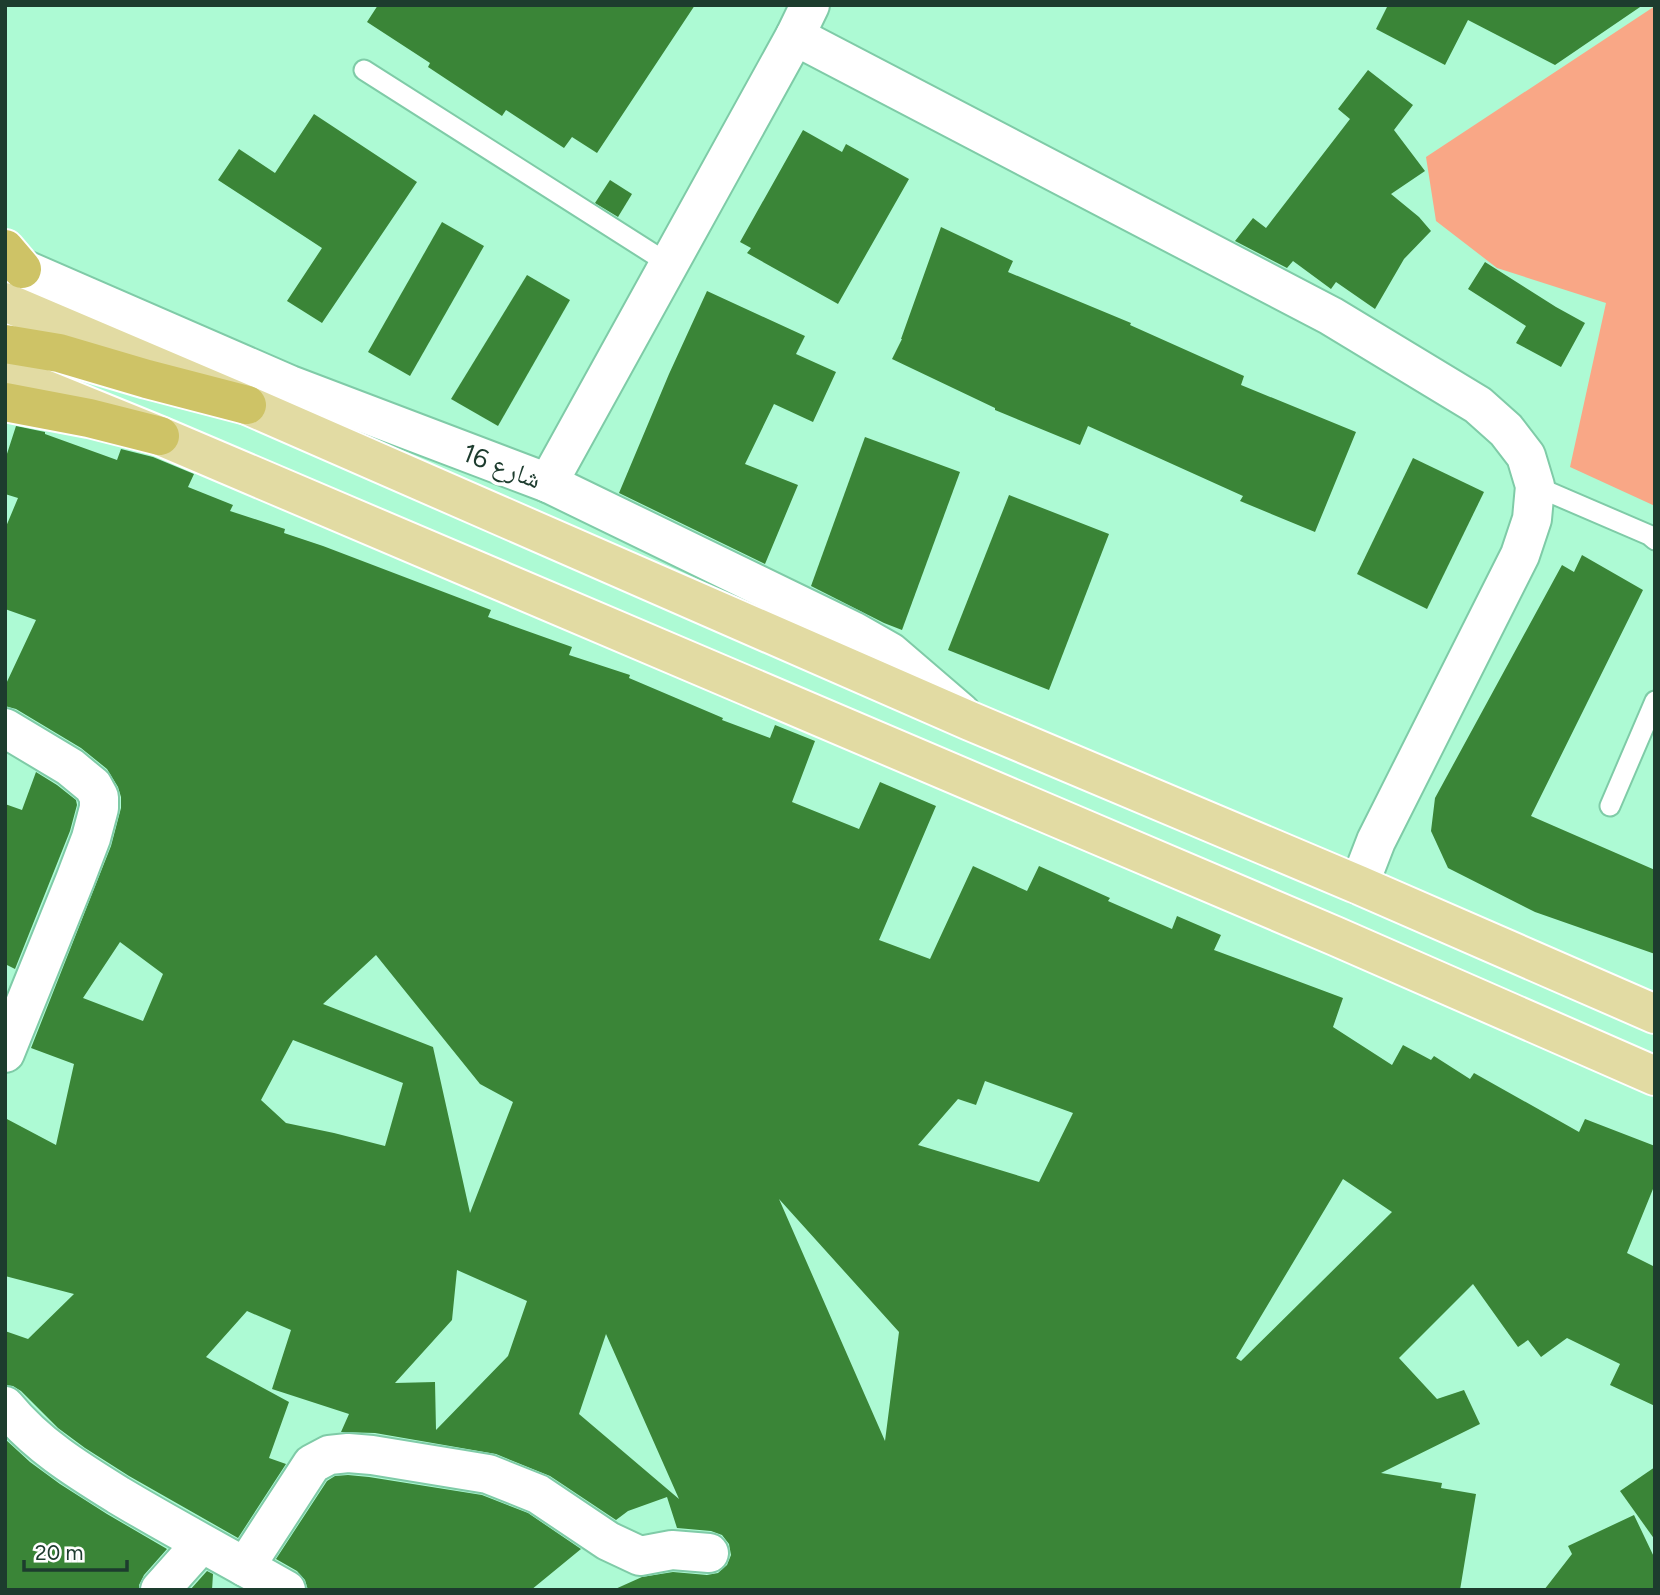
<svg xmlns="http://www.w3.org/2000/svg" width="1660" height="1595" font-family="Figtree,'Noto Naskh Arabic',sans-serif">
<rect width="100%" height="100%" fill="#adfad4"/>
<polygon fill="#f9a786" points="1655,6 1655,506 1570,467 1606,303 1497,268 1436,221 1426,157"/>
<g fill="#3a8537" fill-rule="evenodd">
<polygon points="378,5 695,5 597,153 572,137 564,148 506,110 502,116 428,67 430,63 367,22"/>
<polygon points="1388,5 1643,5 1555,65 1468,20 1445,65 1376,29"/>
<polygon points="1368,70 1413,105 1394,130 1425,171 1391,194 1419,217 1431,231 1404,259 1375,309 1336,282 1331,289 1293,261 1287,268 1235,241 1253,218 1266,228 1350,119 1338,109"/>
<polygon points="314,114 417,182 322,323 287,301 322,248 218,180 239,149 275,173"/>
<polygon points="803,130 842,152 846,144 909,179 838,304 747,253 751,248 740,242"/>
<polygon points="610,180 632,194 618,217 595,203"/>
<polygon points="442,222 484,246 410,376 368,352"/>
<polygon points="941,227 1013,261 1008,272 1131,323 1130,325 1244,376 1241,385 1356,432 1315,532 1240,501 1243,496 1088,426 1080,445 995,410 995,408 892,359 902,339 901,339"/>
<polygon points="1485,262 1556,307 1585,323 1561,367 1516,343 1526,326 1468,289"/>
<polygon points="527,275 570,300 498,426 451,399"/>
<polygon points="707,291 805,336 796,354 836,372 813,422 774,404 745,464 798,485 765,564 619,493 669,374"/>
<path d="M16,426L45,432V434L117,460L121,449L153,457L194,474L188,487L233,505L230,511L285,529L284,533L323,546L491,610L488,617L572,647L569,655L630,675L629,678L723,718L722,720L770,738L775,725L815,741L792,802L859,829L880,782L936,806L879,940L930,959L973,866L1027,891L1039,866L1110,898L1108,901L1172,929L1177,916L1221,935L1214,950L1343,998L1333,1027L1392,1065L1403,1045L1431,1060L1434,1056L1470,1079L1474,1073L1579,1132L1585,1119L1655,1146V1184L1627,1253L1655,1267V1406L1610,1385L1620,1364L1567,1338L1541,1357L1528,1340L1518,1347L1473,1284L1399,1358L1437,1399L1464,1390L1480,1424L1381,1473L1442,1483L1441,1488L1476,1494L1460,1590H613L642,1577L673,1572L707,1575L718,1573L727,1565L731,1555L729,1544L722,1535L711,1531L677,1528L667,1497L628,1511L616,1520L550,1476L496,1454L375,1433L341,1432L349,1414L272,1389L291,1330L247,1311L206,1357L289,1402L269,1458L286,1464L238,1538L129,1476L85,1448L58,1428L21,1391L13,1386L5,1385V1331L28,1339L74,1294L5,1276V1118L56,1145L74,1064L31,1048L111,846L121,808V797L118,787L107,769L81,748L16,709L5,706V686L36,620L5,609V529L18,498L5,494V460ZM120,942L163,974L143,1021L83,998ZM376,955L480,1084L513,1102L470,1213L433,1047L323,1004ZM293,1040L403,1083L385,1146L334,1133L286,1123L261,1100ZM985,1081L1073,1113L1039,1182L918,1145L958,1099L976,1105ZM1343,1179L1392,1212L1241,1361L1236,1358ZM779,1199L899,1332L885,1441ZM457,1270L527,1301L508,1356L436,1430L435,1382L395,1383L452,1320ZM606,1334L679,1499L579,1414Z"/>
<polygon points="865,437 960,472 902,630 884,623 811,586"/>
<polygon points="1413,458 1484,492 1427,609 1357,574"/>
<polygon points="1009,495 1109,534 1049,690 948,650"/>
<polygon points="1582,555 1643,590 1531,816 1655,870 1655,954 1535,912 1448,868 1431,831 1435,798 1562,565 1574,572"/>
<polygon points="36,772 57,785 76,800 77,805 70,831 15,969 5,964 5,804 22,810"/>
<polygon points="5,1439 30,1462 60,1484 107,1514 167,1549 144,1575 139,1585 139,1590 5,1590"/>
<polygon points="1655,1467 1655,1540 1620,1491"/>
<polygon points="348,1475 369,1477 482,1495 528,1513 581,1549 531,1590 308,1590 305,1580 297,1571 276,1559 327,1481 335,1476"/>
<polygon points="1634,1515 1655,1559 1655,1590 1544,1590 1572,1554 1568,1546"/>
<polygon points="207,1571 213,1574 212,1590 190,1590"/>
</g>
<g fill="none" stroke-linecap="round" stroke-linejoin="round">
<g stroke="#7fcba7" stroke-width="23">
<g id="lane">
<polyline points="364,70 669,264"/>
<polyline points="1535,486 1649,535 1655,540"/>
<polyline points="1610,806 1655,701"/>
</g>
</g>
<g stroke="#7fcba7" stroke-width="42">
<g id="street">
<polyline points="795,36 1331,316 1478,405 1506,430 1526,456 1535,486 1532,519 1520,555 1376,841 1359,885"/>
<polyline points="548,483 795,36 810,5"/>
<polyline points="5,728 70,767 93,786 99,797 99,808 91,838 75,880 5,1053"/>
<path d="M5,1406C37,1445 76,1469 118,1495C173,1528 230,1558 286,1590"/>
<polyline points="245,1567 312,1464 329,1455 348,1453 372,1455 488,1474 538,1494 608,1541 640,1556 672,1550 709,1553"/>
<polyline points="160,1590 201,1544"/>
</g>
</g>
<g stroke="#7fcba7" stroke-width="42">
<polyline id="secondary" points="5,261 290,385 548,483 853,631 890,652 961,713"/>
</g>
<g stroke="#fff" stroke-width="42">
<g id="primary">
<polyline points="5,302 247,405 970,721 1359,885 1655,1014"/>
<polyline points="5,373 160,436 1335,936 1655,1076"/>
</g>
</g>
<g stroke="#fff" stroke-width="42">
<g id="highway">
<polyline points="5,249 22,269"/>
<polyline points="5,344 59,353 147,379 247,405"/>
<polyline points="5,402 89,418 160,436"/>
</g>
</g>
<use href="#lane" stroke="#fff" stroke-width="19"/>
<use href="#street" stroke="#fff" stroke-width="38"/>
<use href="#secondary" stroke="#fff" stroke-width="38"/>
<use href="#primary" stroke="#e2dba3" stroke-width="38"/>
<use href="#highway" stroke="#cec366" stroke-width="38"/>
</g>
<g text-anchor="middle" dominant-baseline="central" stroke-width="7" stroke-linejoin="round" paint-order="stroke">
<g font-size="26" fill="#1d3c2e" stroke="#fff">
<text transform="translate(502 466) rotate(21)">شارع 16</text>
</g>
</g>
<rect width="1660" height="1595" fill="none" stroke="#1d3c2e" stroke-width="14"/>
<path d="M24 1560v10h103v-10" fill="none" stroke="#1d3c2e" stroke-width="3.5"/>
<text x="35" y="1560" font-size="21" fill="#1d3c2e" stroke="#ffffff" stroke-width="5" paint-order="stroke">20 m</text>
</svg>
